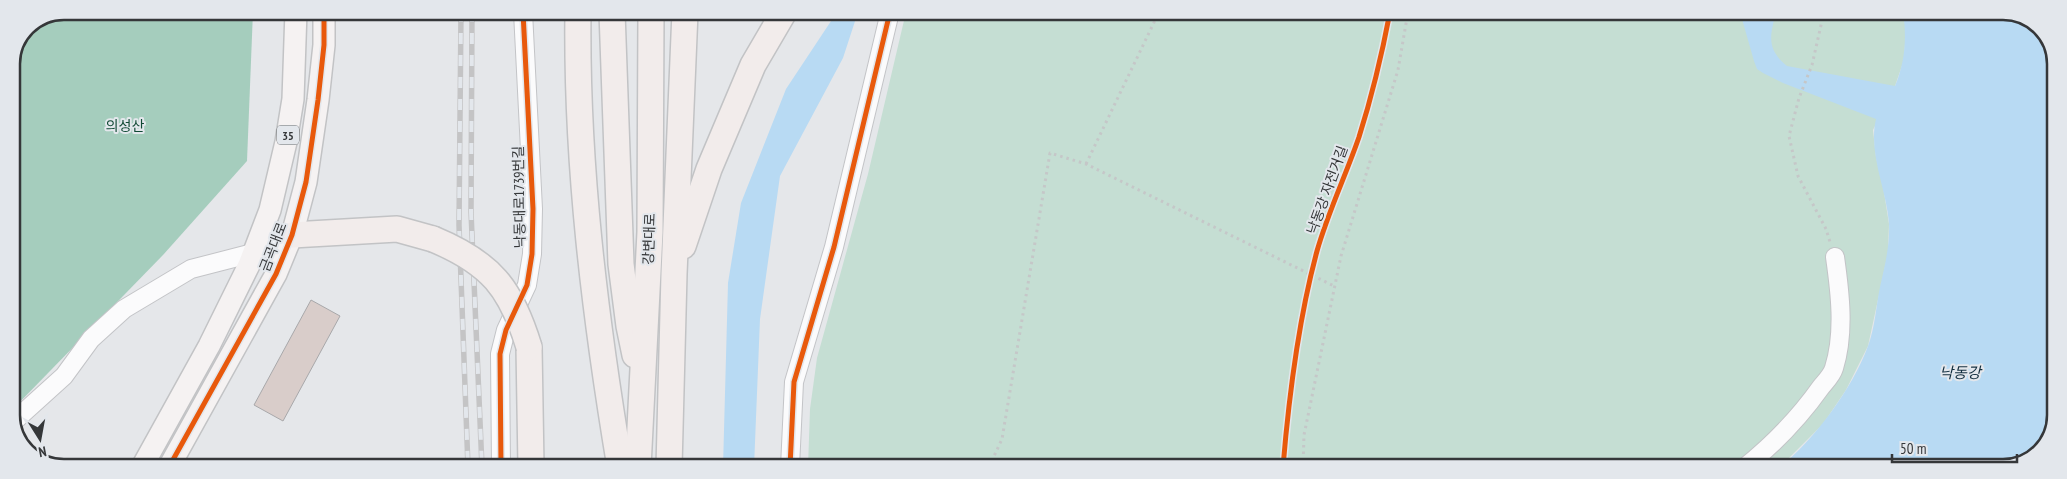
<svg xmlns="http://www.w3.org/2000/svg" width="2067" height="479" font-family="'PT Sans Narrow','Noto Sans KR',sans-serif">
<rect width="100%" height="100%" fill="#e5e7ea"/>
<polygon fill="#c5ded3" points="906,12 1903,12 1906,29 1904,60 1895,86 1873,130 1876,157 1883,186 1889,224 1888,253 1868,346 1846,390 1823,424 1779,468 808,467 810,409 817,358 868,174"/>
<polygon fill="#a5cdbd" points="64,11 253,11 247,161 163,255 12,410 11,64 27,26"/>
<g fill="#b8daf3">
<polygon points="837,12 858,12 843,58 780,176 760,319 754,467 723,467 728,283 741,203 786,89"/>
<path d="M1740,12H1776C1770,36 1766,49 1787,66L1895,86C1905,62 1907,38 1903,12H2014L2042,29L2055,57V426L2035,457L2003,468H1779C1815,439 1852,389 1868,346C1875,328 1876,306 1880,287C1885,265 1890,245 1889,223C1886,188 1868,153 1876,119L1783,83L1763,73L1757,69L1754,61Z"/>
</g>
<polygon fill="#d9cdca" stroke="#a8a8aa" points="311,300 340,316 283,421 254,405"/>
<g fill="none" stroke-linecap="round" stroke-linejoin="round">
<g stroke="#c3c4c7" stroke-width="20">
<g id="minor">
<polyline points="12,423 64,376 91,339 124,309 191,269 253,253 292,235"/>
<polyline points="501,467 500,354 506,330 527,285 532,254 533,209 523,12"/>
<polyline points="790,467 794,382 834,247 890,12"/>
<path d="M1744,468C1774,444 1799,418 1821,387C1826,381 1832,375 1834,368C1845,333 1840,292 1835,257"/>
</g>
</g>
<g stroke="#c2c3c5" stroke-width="24">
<g id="major">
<polyline points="142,467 209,346 249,265 270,210 286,142 293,99 296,11"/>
<polyline points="169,467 276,274 292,235 306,182 318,100 324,45 324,11"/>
</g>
</g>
<g stroke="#c2c3c5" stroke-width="28">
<g id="highway">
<path d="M578,12C576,164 595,317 620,467"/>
<polyline points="612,12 621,264 629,326 635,355"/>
<polyline points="292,235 397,229 433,239"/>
<polyline points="683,246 709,169 753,65 784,12"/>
<polyline points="529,347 531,467"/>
<polyline points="638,467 650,232 651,12"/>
<polyline points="669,467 674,274 685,12"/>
</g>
</g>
<g stroke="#c5c7c8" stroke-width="3" stroke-dasharray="2.5 4" stroke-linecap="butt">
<polyline points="1824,12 1812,65 1799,98 1789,136 1798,176 1826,229 1830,242"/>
<polyline points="1086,164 1159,12"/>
<polyline points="989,467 1002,439 1050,153 1086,164 1334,286"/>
<polyline points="1303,467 1304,435 1341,256 1398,70 1408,12"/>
</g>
<use href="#minor" stroke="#fbfbfc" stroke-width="18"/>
<use href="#major" stroke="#f5f2f2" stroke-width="21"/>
<use href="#highway" stroke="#f2eceb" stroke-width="25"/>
<g stroke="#c4c4c5" stroke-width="5.5">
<g id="rail">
<polyline points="461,11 459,225 468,467"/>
<polyline points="472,11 471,212 482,467"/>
</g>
</g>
<use href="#rail" stroke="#e3e7ec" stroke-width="4" stroke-dasharray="11" stroke-linecap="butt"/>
<g stroke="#c2c3c5" stroke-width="28" stroke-linecap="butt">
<path id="highway-bridge" d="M433,239C491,263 511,288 529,347"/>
</g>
<use href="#highway-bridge" stroke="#f2eceb" stroke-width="25"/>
<g stroke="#e3e7ec" stroke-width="8">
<g id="cycleway">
<polyline points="169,467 276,274 292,235 306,182 318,100 324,45 324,11"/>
<polyline points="501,467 500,354 506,330 527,285 532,254 533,209 523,12"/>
<polyline points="790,467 794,382 834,247 890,12"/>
<path d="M1283,467C1289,395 1298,321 1317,251C1328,212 1346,175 1359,137C1372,96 1382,54 1390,12"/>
</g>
</g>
<use href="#cycleway" stroke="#e8590c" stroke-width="5"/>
</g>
<g text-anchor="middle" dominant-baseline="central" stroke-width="4" stroke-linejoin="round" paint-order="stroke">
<rect fill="#e3e7ec" stroke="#696c6f" stroke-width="1" x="277" y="125.5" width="22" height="19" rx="4"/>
<g font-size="12" font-weight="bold" fill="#353739">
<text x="288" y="135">35</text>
</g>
<g font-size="14" fill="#104934" stroke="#e3e7ec">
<text x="125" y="126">의성산</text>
</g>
<g font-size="14" fill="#353739" stroke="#e3e7ec">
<text transform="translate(1327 190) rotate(-70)">낙동강 자전거길</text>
<text transform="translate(519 197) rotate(-91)">낙동대로1739번길</text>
<text transform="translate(649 239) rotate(-88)">강변대로</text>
<text transform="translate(273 247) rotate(-69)">금곡대로</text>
</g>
<g font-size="15" font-style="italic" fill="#122e3f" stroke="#e3e7ec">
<text x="1960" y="372">낙동강</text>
</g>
</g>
<path d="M0 0H2067V479H0ZM64 20H2003A44 44 0 0 1 2047 64V415A44 44 0 0 1 2003 459H64A44 44 0 0 1 20 415V64A44 44 0 0 1 64 20Z" fill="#e3e7ec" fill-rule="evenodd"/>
<path fill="none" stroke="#353739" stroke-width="2.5" d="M64 20H2003A44 44 0 0 1 2047 64V415A44 44 0 0 1 2003 459H64A44 44 0 0 1 20 415V64A44 44 0 0 1 64 20Z"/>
<g transform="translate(40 439) rotate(169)" stroke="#e3e7ec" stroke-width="4" paint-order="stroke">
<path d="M0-4L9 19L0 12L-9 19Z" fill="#353739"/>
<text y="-8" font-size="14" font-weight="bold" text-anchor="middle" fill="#353739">N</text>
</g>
<path d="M1892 454v8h125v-8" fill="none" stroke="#353739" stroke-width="2.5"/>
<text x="1900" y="454" font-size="15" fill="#353739" stroke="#e3e7ec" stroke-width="4" paint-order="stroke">50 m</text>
</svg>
